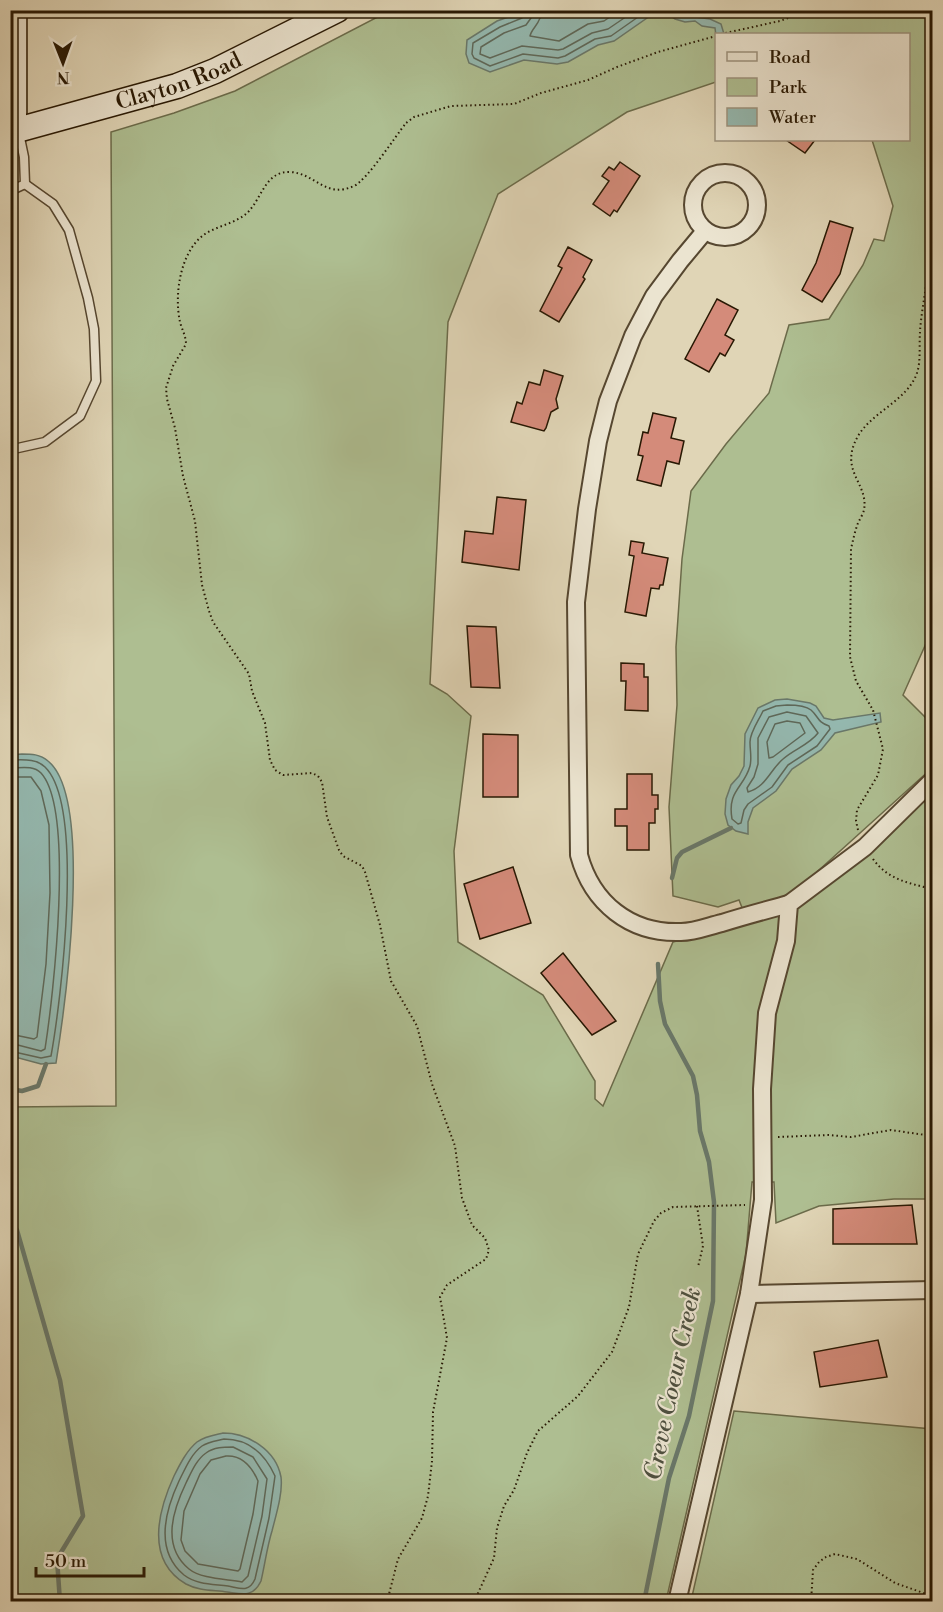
<svg xmlns="http://www.w3.org/2000/svg" width="943" height="1612" font-family="'Libre Bodoni',serif">
<rect width="100%" height="100%" fill="#e0d5b6"/>
<filter id="stains"><feTurbulence type="fractalNoise" baseFrequency=".00333" numOctaves="4"/><feColorMatrix values="0 0 0 0 .2 0 0 0 0 .09 0 0 0 0 .02 0 0 0 .5 -.17"/></filter>
<radialGradient id="worn" r=".72"><stop offset=".6" stop-color="#630" stop-opacity="0"/><stop offset="1" stop-color="#630" stop-opacity=".3"/></radialGradient>
<g fill="#aebe91" stroke="#6b6b4a" stroke-width="1.5">
<polygon points="389,11 932,11 932,630 903,695 932,724 932,768 788,898 743,910 739,900 718,907 673,896 669,807 677,705 676,647 682,559 691,491 726,444 769,393 789,325 829,319 863,265 874,239 884,241 893,206 872,140 908,140 908,34 716,34 716,82 627,112 498,194 448,322 430,684 447,694 471,716 454,851 458,942 543,995 595,1081 595,1099 603,1106 673,942 798,908 932,792 932,1199 894,1199 819,1206 776,1223 774,1182 752,1182 746,1254 666,1601 11,1601 10,1107 116,1106 111,132 174,113 235,91"/>
<polygon points="734,1411 932,1429 932,1601 691,1601"/>
</g>
<g fill="#94b8af" stroke="#69786a" stroke-width="1.5">
<polygon points="525,11 525,10 657,11 614,41 598,45 568,62 557,64 524,60 490,72 469,63 466,54 467,40 497,21"/>
<polygon points="664,11 674,14 710,19 721,24 724,34 716,36 715,28 702,26 695,21 685,22 675,19"/>
<polygon points="787,699 810,703 816,706 824,718 833,720 880,713 881,722 835,733 821,750 792,769 776,791 753,808 748,822 748,834 736,831 728,825 725,814 726,799 731,785 739,776 744,766 745,734 758,708 775,700"/>
<path d="M22,754C31,754 40,754 48,761C94,798 65,1007 56,1063L41,1064L11,1056L10,755Z"/>
<path d="M223,1433C248,1433 276,1450 281,1477C283,1493 276,1515 272,1531C267,1547 265,1564 261,1581C253,1598 242,1594 227,1592C213,1590 199,1591 186,1584C145,1560 158,1511 174,1476C180,1464 187,1450 197,1442C205,1436 214,1435 223,1433Z"/>
</g>
<g fill="none" stroke-linecap="round" stroke-linejoin="round">
<g stroke="#5e6859" stroke-width="1.5">
<polyline points="525,10 522,18 500,27 473,43 472,54 474,58 490,66 523,54 558,58 565,56 595,39 611,36 648,10"/>
<polyline points="533,10 531,18 526,25 504,33 481,47 480,54 490,58 522,46 558,50 563,49 592,33 608,29 636,10"/>
<path d="M542,10C541,24 532,27 530,36L559,41L588,24L604,21L620,10"/>
<path d="M787,705C794,705 805,705 811,710C819,717 817,722 829,726L830,729L817,746L788,765L772,787L748,804L744,810L741,823L738,824L732,819C727,790 744,788 750,766C752,758 750,751 750,742C750,732 759,720 763,711L776,706Z"/>
<path d="M787,712L806,716L818,733C809,745 794,749 783,759C770,770 766,787 748,792L747,788L754,777L758,764V738L769,717Z"/>
<polygon points="787,721 800,723 805,733 773,757 769,758 767,742 775,724"/>
<path d="M10,760C22,760 36,758 45,767C85,806 61,1001 51,1056L41,1058L10,1051"/>
<path d="M10,768C21,768 33,765 41,773C75,810 53,998 45,1049L41,1051L10,1043"/>
<polyline points="10,777 31,777 41,791 49,825 50,893 46,964 37,1037 34,1039 10,1034"/>
<path d="M224,1439C249,1439 265,1454 275,1476L269,1518L255,1579C249,1593 240,1588 228,1586C213,1584 197,1585 184,1575C154,1550 165,1511 179,1481C185,1469 191,1454 202,1446C208,1442 216,1441 224,1439Z"/>
<path d="M233,1447L253,1457L267,1479L262,1516L248,1576L242,1582C227,1579 201,1579 189,1569C161,1546 173,1510 186,1483C191,1473 196,1460 206,1453C214,1447 224,1447 233,1447Z"/>
<path d="M226,1456C242,1455 252,1467 258,1481L253,1514L240,1569L238,1571L198,1564L185,1551L181,1540L184,1511L200,1474L211,1460Z"/>
</g>
<g stroke="#69786a" stroke-width="4.5">
<polyline points="672,878 677,858 682,852 731,828"/>
<polyline points="10,1089 22,1091 38,1086 46,1064"/>
<polyline points="10,1222 17,1230 60,1380 83,1516 57,1559 60,1602"/>
<polyline points="644,1602 669,1478 689,1416 713,1301 714,1202 709,1162 700,1131 697,1095 693,1076 665,1024 660,1001 658,964"/>
</g>
</g>
<g fill="#d48b7a" stroke="#281803" stroke-width="1.5">
<polygon points="786,140 815,140 805,153"/>
<polygon points="620,162 640,176 617,212 614,210 610,216 593,204 609,181 602,176 609,167 614,170"/>
<polygon points="830,221 853,228 840,274 822,302 802,290 816,263"/>
<polygon points="568,247 592,260 583,277 585,279 559,322 540,311 562,268 558,266"/>
<polygon points="717,299 738,310 725,335 734,340 725,356 720,353 709,372 685,359"/>
<polygon points="544,370 563,376 556,399 558,408 551,412 546,428 544,431 511,422 517,402 522,404 529,382 540,385"/>
<polygon points="653,413 676,418 671,438 684,441 679,464 667,461 661,486 637,480 643,456 638,455 643,432 648,433"/>
<polygon points="497,497 526,500 519,570 462,562 465,531 493,534"/>
<polygon points="631,541 644,543 642,553 668,558 663,585 660,585 659,589 651,588 646,616 625,612 634,556 629,555"/>
<polygon points="467,626 496,627 500,688 471,687"/>
<polygon points="621,663 644,664 644,677 648,677 648,711 625,710 626,681 621,681"/>
<polygon points="483,734 518,735 518,797 483,797"/>
<polygon points="627,774 652,774 652,795 658,795 658,809 655,809 655,823 649,823 649,850 627,850 627,826 615,826 615,809 627,809"/>
<polygon points="513,867 531,923 480,939 464,884"/>
<polygon points="563,953 616,1021 592,1035 541,973"/>
<polygon points="912,1205 917,1244 833,1244 833,1209"/>
<polygon points="878,1340 887,1377 820,1387 814,1352"/>
</g>
<g fill="none" stroke-linecap="round" stroke-linejoin="round">
<g stroke="#564730" stroke-width="11">
<g id="lane">
<polyline points="10,191 25,184 24,157 19,133"/>
<polyline points="18,448 45,442 80,416 96,381 94,329 88,298 69,230 53,204 25,184"/>
</g>
</g>
<g stroke="#564730" stroke-width="20">
<g id="street">
<polyline points="18,10 18,130"/>
<circle cx="725" cy="205" r="32"/>
<path d="M705,231L680,261L654,296L633,336L608,401L598,441L587,509L576,602L579,855C592,903 630,934 681,932C695,932 709,926 722,923C744,916 767,910 789,904"/>
<polyline points="749,1294 932,1290"/>
<polyline points="677,1602 749,1294 763,1200 762,1089 767,1013 786,941 789,904 865,847 932,781"/>
</g>
</g>
<g stroke="#281803" stroke-width="27">
<g id="secondary">
<path id="s1" d="M10,132L177,86L215,71L337,10"/>
</g>
</g>
<g stroke="#281803" stroke-width="2" stroke-dasharray="1.5 3" stroke-linecap="butt">
<polyline points="721,34 780,21 810,10"/>
<path d="M858,830L856,821L857,810L878,775L883,749L873,710L856,681L850,657L851,549C853,540 855,531 858,523C860,519 863,514 864,510C869,483 838,471 858,436C873,411 907,401 917,373C921,361 919,345 920,332C921,313 926,292 927,274C927,247 924,222 932,197"/>
<path d="M873,859C888,880 909,883 932,889"/>
<polyline points="778,1137 828,1135 851,1137 891,1130 932,1136"/>
<polyline points="697,1206 703,1246 698,1267"/>
<path d="M387,1602L398,1559L422,1518L428,1496L432,1461L433,1412L447,1338L440,1297L447,1285L486,1259L489,1250L485,1238L472,1225L462,1198L455,1146L432,1084L417,1026L391,981L380,925L365,872L362,866L343,856L339,850L327,817L322,782L318,776L312,773L283,775L275,770L270,760L265,723L252,691L249,674L213,622L209,611L202,585L195,521L183,476L175,428L167,399L166,388L173,366L186,344C186,336 182,330 180,322C174,295 180,251 205,234C219,225 238,223 249,211C262,197 266,171 290,172C315,173 325,199 354,186C367,180 395,137 406,123L414,117L451,106L514,104L541,93L588,80L617,67L658,52L716,36"/>
<polyline points="474,1602 494,1558 497,1528 504,1506 514,1490 527,1453 538,1431 578,1396 612,1352 629,1307 638,1254 654,1221 661,1213 673,1207 745,1205"/>
<polyline points="811,1602 813,1570 819,1562 826,1557 835,1554 857,1559 895,1583 932,1596"/>
</g>
<use href="#lane" stroke="#ebe4d0" stroke-width="8"/>
<use href="#street" stroke="#ebe4d0" stroke-width="16"/>
<use href="#secondary" stroke="#ebe4d0" stroke-width="24"/>
</g>
<g text-anchor="middle" dominant-baseline="central" stroke-width="4.5" stroke-linejoin="round" paint-order="stroke">
<g font-size="22" fill="#281803" stroke="#ebe4d0">
<text stroke="none"><textPath href="#s1" startOffset="176">Clayton Road</textPath></text>
</g>
<g font-size="24" font-style="italic" fill="#4e503f" stroke="#ebe4d0">
<text transform="translate(673 1384) rotate(-78)">Creve Coeur Creek</text>
</g>
</g>
<rect width="943" height="1612" fill="none" stroke="#e0d5b6" stroke-width="36"/>
<rect x="12" y="12" width="919" height="1588" fill="none" stroke="#281803" stroke-width="3"/>
<rect x="18" y="18" width="907" height="1576" fill="none" stroke="#281803" stroke-width="1.5"/>
<rect x="715" y="33" width="195" height="108" fill="#ebe4d0" stroke="#9d927e" stroke-width="1.5"/>
<rect x="727" y="52" width="30" height="9" fill="#ebe4d0" stroke="#9d927e" stroke-width="1.5"/>
<text x="769" y="63" font-size="18" fill="#281803">Road</text>
<rect x="727" y="78" width="30" height="18" fill="#aebe91" stroke="#9d927e" stroke-width="1.5"/>
<text x="769" y="93" font-size="18" fill="#281803">Park</text>
<rect x="727" y="108" width="30" height="18" fill="#94b8af" stroke="#9d927e" stroke-width="1.5"/>
<text x="769" y="123" font-size="18" fill="#281803">Water</text>
<g transform="translate(63 63) rotate(179)" stroke="#ebe4d0" stroke-width="4.5" paint-order="stroke">
<path d="M0-4.5L10 22L0 15L-10 22Z" fill="#281803"/>
<text y="-9" font-size="16" font-weight="bold" text-anchor="middle" fill="#281803">N</text>
</g>
<path d="M36 1567v9h108v-9" fill="none" stroke="#281803" stroke-width="3"/>
<text x="45" y="1567" font-size="18" fill="#281803" stroke="#ebe4d0" stroke-width="4.5" paint-order="stroke">50 m</text>
<rect width="100%" height="100%" filter="url(#stains)"/>
<rect width="100%" height="100%" fill="url(#worn)"/>
</svg>
